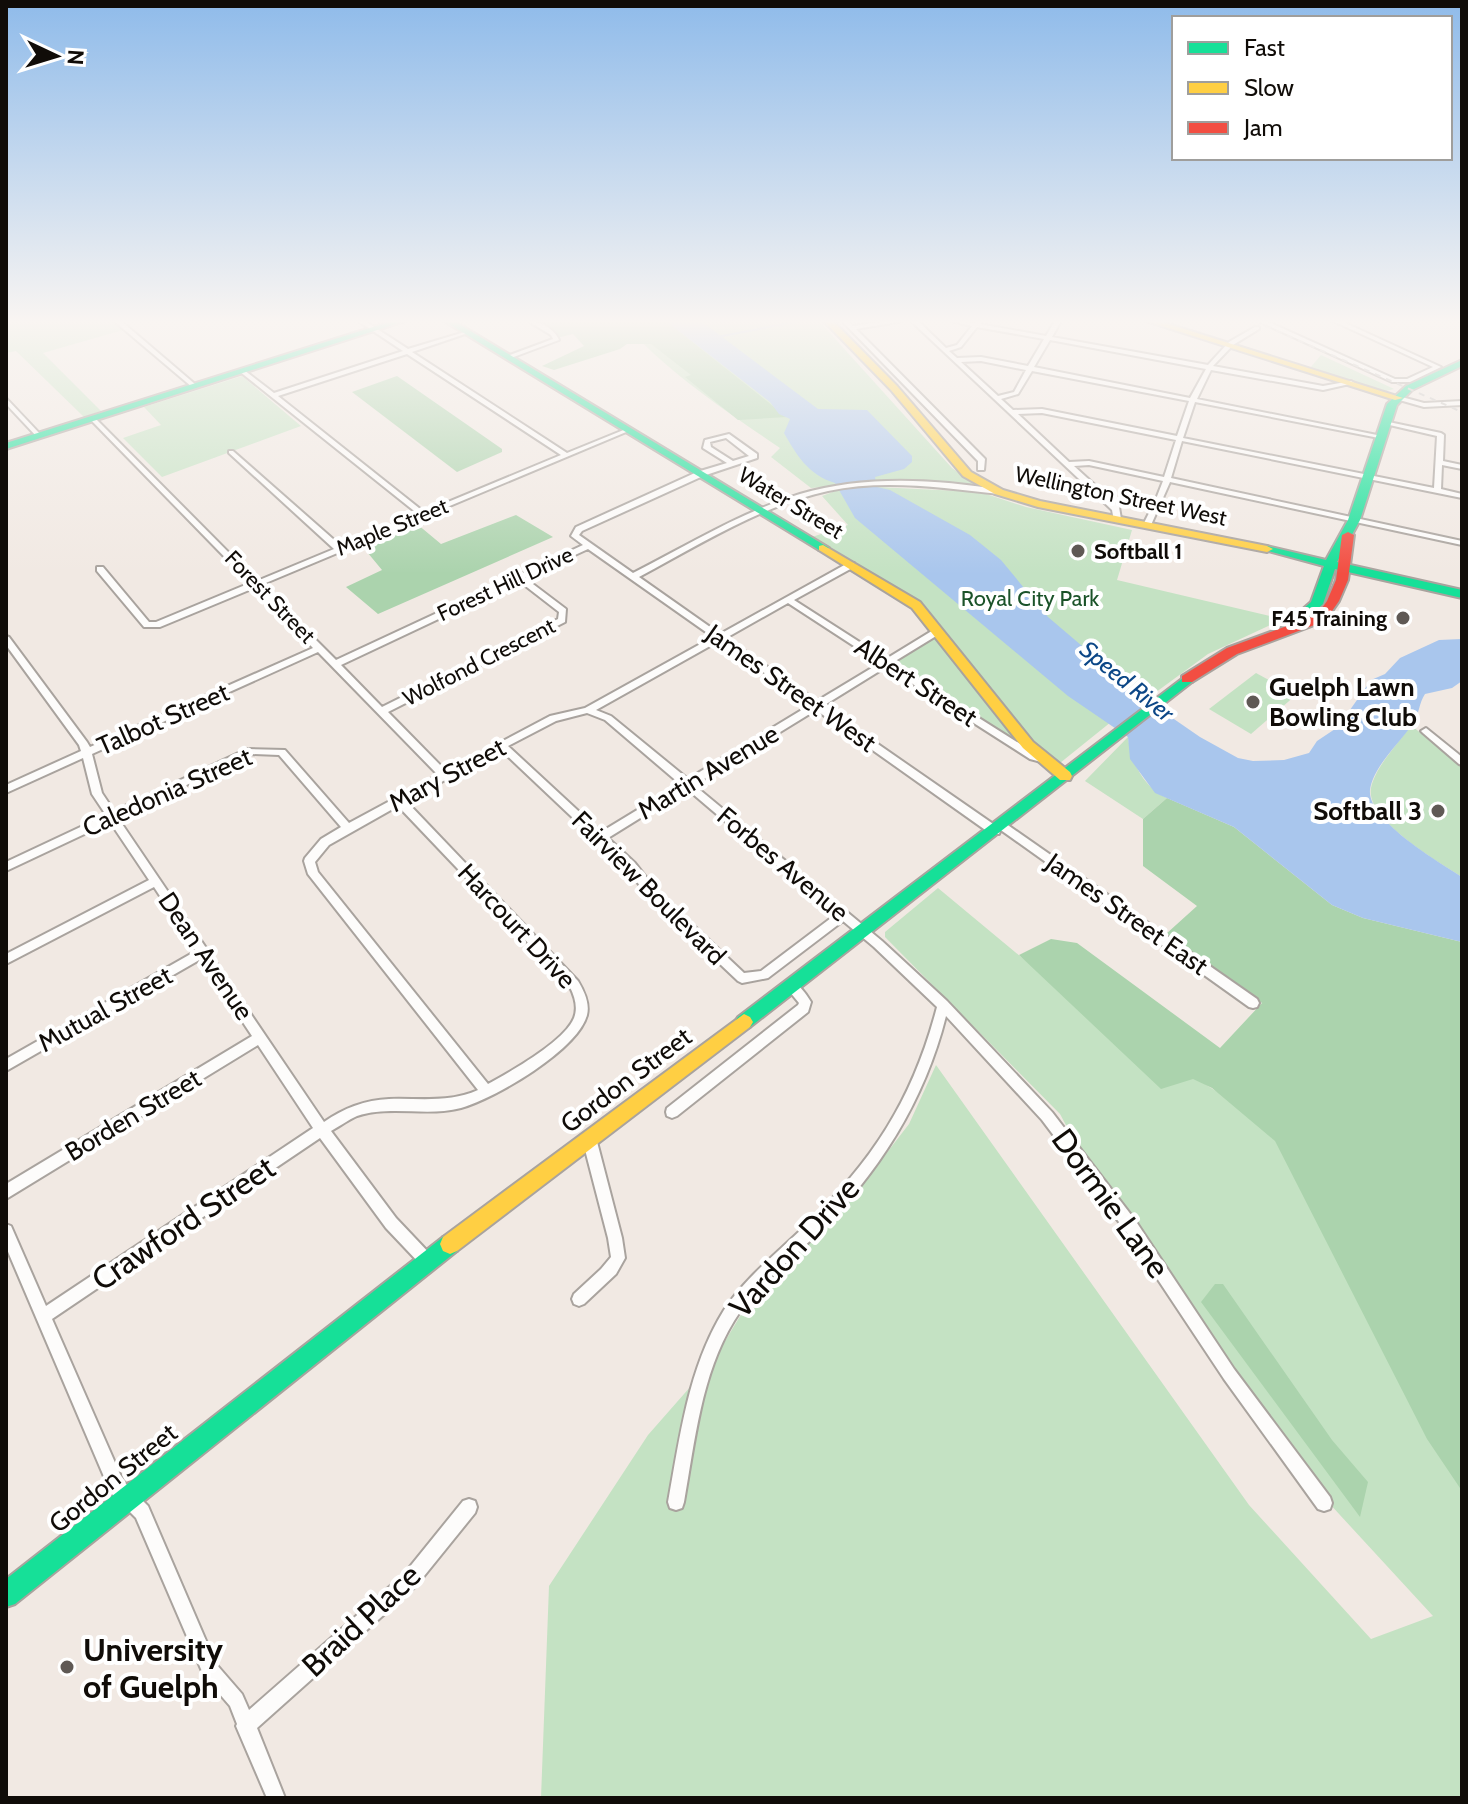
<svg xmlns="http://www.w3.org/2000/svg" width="1468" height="1804" font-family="Cabin,sans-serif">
<rect width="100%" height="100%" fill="#f1e9e3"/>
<g fill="#c4e2c3">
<polygon points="6,321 115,321 123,330 43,353 101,411 84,417 16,351 6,353"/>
<path d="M622,321H819L952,468L978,487L895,482L811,488L771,457L780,448C726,411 665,371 622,321Z"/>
<polygon points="1321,355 1392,388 1394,389 1386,391 1310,368"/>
<polygon points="242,376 301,426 162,477 123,438 161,425 144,407"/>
<polygon points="877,487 980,492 1026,507 1132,530 1117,580 1283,619 1208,654 1148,698 1142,697 1060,763 1047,757 1033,741 923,603 812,537 848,525 822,496 838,490"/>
<polygon points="933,638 937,639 1021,743 899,666 899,659"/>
<polygon points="1256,673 1296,695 1251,734 1209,709"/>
<path d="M1411,725L1462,768V877C1439,862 1365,820 1371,788C1375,767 1399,743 1411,725Z"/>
<path d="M1128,737C1131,762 1143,787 1167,798L1143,819L1085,781Z"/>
<polygon points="938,888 1126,1044 1195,1078 1304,1146 1462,1437 1462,1798 541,1798 549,1586 648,1435 713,1361 748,1303 865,1181 909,1124 936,1065 1249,1505 1371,1639 1433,1616 1328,1502 1090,1170 1060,1114 885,937 885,932"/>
</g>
<g fill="#abd3ad">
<polygon points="529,321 666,321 787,417 738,420 685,377 691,375 651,344 627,344 620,349 554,370 542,366 584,346 573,334 557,338"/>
<polygon points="397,376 502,449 502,452 457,472 352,392"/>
<polygon points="516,515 553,537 378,614 346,587 382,570 358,541 411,519 441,544"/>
<polygon points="1167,798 1234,827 1332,905 1363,918 1462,942 1462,1491 1427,1439 1275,1141 1212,1088 1193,1079 1161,1089 1019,955 1051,939 1077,943 1220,1048 1262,1003 1166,934 1197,906 1143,866 1143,819"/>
<polygon points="1215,1284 1223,1284 1332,1440 1368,1482 1360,1517 1201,1302"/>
</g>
<path fill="#a9c6ed" d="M666,321H701L818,409L867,410L912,456V462L904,469L875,477L877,487L890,490L970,535L1001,560L1048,617L1142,697L1200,737L1238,758L1253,761L1284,760L1309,753L1317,741L1338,727L1371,680L1385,674L1400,658L1439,640L1462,639V681L1452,688L1425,694C1419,703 1419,714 1414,722C1401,742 1373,766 1370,790C1367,820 1440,863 1462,877V942L1363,918L1332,905L1234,827L1155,793L1130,759L1128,737L1068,696L855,518L835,483C808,475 796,454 784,433L790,419L779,414L770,402Z"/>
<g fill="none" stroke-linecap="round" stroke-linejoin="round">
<polyline stroke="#a9c6ed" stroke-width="2" points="717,337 800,321"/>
<g stroke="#a9a39e" stroke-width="4">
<g id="street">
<polygon points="114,321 121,321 196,385 196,387 192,387"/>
<path d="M358,321H365L408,349L468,331V333L412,352L567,453L626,429L631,430L261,585L336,660L583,545L571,536L576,527L697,472L727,463L703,448L705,440L729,434L757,454V458L703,476L582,531L579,535L633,573C688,545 741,512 800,494C864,475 936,479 1002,490V494H999C943,488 884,479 828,491C760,506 699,545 639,577L720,634L848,563H854V567L794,600L886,659L935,629H941V633L892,663L1036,754L1048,758L1050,760L1045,763L1030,759L886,667L823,706L999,828L1000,831L999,834H991L816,710L694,785L882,941L947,1001L1052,1112L1135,1220L1234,1369L1330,1497L1332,1503L1330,1509L1324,1511L1318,1509L1224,1379L1125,1230L1042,1120L946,1016C924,1103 877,1176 813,1238C786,1264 754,1288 734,1321C701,1375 695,1441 684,1502L682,1508L676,1510L670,1508L668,1502C680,1437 688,1368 724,1310C745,1278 776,1254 804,1227C873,1161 913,1099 937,1007L874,947L843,921L768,978L742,983L738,981L648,896L627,869L501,750L406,801L578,981C584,991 590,1003 587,1015C578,1050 494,1099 461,1108C427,1117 391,1105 357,1116C348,1120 340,1126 331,1131L396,1218L432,1256L434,1261L432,1266L427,1268L422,1266L386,1228L320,1138L52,1319L123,1481L148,1506L216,1664L242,1694L249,1710L404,1574L463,1501L469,1499L475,1501L477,1507L475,1513L416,1586L257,1728L285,1798H267L236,1726L237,1724L230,1706L204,1676L136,1518L111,1493L6,1247V1224L11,1226L46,1306L313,1128L258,1045L6,1199V1184L252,1036L201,959L6,1071V1059L196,951L154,887L6,964V954L149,880L110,822L6,871V862L106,815L92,794L83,758L6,793V785L81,751L79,745L6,645V636L9,637L87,742L90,747L313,648L254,588L160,627H144L97,571V567H103L149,622H156L250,583L90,419L95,418L257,581L334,549L229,453V451H233L341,546L418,514L239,371L244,370L274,393L403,351ZM407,354L561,455L424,512L278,396ZM726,438L749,456L733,461L711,447L710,442ZM588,549L713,637L585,708L550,716L446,771L388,712L565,622L566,609L525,578ZM519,581L559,612L558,619L382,707L341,665ZM788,603L880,663L817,701L726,638ZM719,641L810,705L688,779L611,716L596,710ZM318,652L438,775L349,823L285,750L247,749L114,811L102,793L92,754ZM587,713L605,720L680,784L601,832L508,746L556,721ZM251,754L279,755L341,827L321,839L305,858L304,861L308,874L478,1090C449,1103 420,1098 389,1099C365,1100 344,1108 324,1122L118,818ZM687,789L835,915L761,971L744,973L656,890L635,863L608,838ZM398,806L570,987C575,997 578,1008 574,1018C565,1041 510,1072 488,1084L318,872L315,862L329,845Z"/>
<path d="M528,321C540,321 555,329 559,340L511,358H507V356L553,339L551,335Z"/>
<polygon points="842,321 848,321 853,326 887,321 903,321 856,329 985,459 984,470 978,470 978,461"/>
<path d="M911,321H918L946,348L957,345L972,326L951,321L974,323L976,321H982L980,324L1046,336L1055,321H1061L1052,337L1208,365L1229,342L1255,327H1259V329L1233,345L1213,366L1323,386L1351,381L1354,383L1323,390L1211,370L1197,399L1382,436L1379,438L1195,402L1183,438L1434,488L1437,436L1381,423L1384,421L1441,433L1444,435L1443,461L1462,465V469L1442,465L1441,489L1462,494V498L1182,441L1171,478L1462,541V545L1170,482L1151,525L1147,527L1143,525L1156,499L1163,481L1089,465L1074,466L1119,507L1121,519L1114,521L1112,510ZM977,327L1044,339L1028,366L981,357L957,358L949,351L961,347ZM1050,340L1206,369L1190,398L1034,367ZM981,361L1026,370L1014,392L998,396L961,362ZM1032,371L1189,401L1177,436L1042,409L1013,410L1001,399L1018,394ZM1042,413L1176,440L1164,477L1089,461L1069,462L1018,414Z"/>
<polygon points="1258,321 1266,321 1395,379 1407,379 1433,367 1333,321 1341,321 1441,367 1410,382 1392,382"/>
<polygon points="1398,396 1424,403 1462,401 1462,405 1424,407 1396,399 1396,397"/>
<polygon points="6,398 41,435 41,437 37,437 6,404"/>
<polygon points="1426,728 1462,757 1462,765 1459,764 1423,733 1421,731"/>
<polygon points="1002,821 1257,999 1259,1003 1257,1007 1253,1008 1249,1007 998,828 997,825"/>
<path d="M791,981C799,984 807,995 811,1002L808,1012L677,1116L672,1118L667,1116L666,1112L667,1108L798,1005L799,1003L785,986L787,983Z"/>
<polygon points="589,1132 594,1134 596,1138 622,1238 625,1258 616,1274 584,1304 579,1306 574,1304 572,1299 574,1294 601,1269 611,1257 608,1238 582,1138 584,1134"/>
</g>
</g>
<g stroke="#a9a39e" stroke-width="4">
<g id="fast">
<polygon points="392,321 405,321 6,449 6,443"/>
<polygon points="444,321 454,321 829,548 819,550"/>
<polygon points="1462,360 1462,366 1412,390 1397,405 1360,520 1337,562 1462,590 1462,598 1335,569 1323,604 1295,629 1287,629 1287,623 1311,602 1324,566 1261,549 1267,546 1326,560 1348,520 1387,404 1406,386"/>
<polygon points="1187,675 1192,676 1192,682 750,1027 744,1030 738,1027 735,1022 738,1017"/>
<polygon points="450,1234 457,1237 460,1244 457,1251 15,1604 6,1607 6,1579 443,1237"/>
</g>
</g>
<g stroke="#a9a39e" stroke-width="4">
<g id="slow">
<polygon points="824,321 833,321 897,386 971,472 1003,490 1040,501 1267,546 1273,549 1267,552 1038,507 995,494 963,476 891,390"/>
<polygon points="1146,321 1159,321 1403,398 1395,400"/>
<polygon points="823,545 920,602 1033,742 1070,772 1072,776 1070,780 1060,780 1023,748 912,608 819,550 819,546"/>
<polygon points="744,1014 750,1017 753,1022 750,1027 457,1251 450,1254 443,1251 440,1244 443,1237"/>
</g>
</g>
<g stroke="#a9a39e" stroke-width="4">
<polygon id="jam" points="1348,532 1354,535 1348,580 1339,601 1325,621 1237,654 1192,682 1182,682 1182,676 1227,648 1317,615 1327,601 1336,580 1342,535"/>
</g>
<use href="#street" fill="#fdfcfb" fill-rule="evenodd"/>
<use href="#fast" fill="#16e098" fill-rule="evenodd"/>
<use href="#slow" fill="#ffcf43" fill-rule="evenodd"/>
<use href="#jam" fill="#f24e42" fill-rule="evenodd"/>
<polyline stroke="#c5c3c1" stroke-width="2" stroke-dasharray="6 6" stroke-linecap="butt" points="1254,321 1462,412"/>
</g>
<linearGradient id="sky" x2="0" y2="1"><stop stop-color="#8fbbea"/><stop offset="0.56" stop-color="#f9f5f2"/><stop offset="1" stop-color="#f9f5f2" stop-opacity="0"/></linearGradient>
<rect width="1468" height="574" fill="url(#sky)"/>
<g fill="#5f5955" stroke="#fff" stroke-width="3">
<circle cx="1078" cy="551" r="8"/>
<circle cx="1403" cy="618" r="8"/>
<circle cx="1253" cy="702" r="8"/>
<circle cx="1438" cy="811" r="8"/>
<circle cx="67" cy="1667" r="8"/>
</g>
<g text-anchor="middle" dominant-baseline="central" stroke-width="8" stroke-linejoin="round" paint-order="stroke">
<g font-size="22" fill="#100c08" stroke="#fff">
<text transform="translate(1121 496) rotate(12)">Wellington Street West</text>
<text transform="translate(791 503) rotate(31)">Water Street</text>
<text transform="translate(392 527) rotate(-22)">Maple Street</text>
<text transform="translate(505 584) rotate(-25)">Forest Hill Drive</text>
<text transform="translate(270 597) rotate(46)">Forest Street</text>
<text transform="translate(479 662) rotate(-27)">Wolfond Crescent</text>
</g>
<g font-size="22" font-weight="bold" fill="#100c08" stroke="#fff" text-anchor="start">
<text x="1094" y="551">Softball 1</text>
<text x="1387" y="618" text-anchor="end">F45 Training</text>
</g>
<g font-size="22" fill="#1b5329" stroke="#fff">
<text x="1030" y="598">Royal City Park</text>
</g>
<g font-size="24" font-style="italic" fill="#0c4787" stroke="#fff">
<text transform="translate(1127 681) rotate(39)">Speed River</text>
</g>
<g font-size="26" fill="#100c08" stroke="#fff">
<text transform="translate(916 682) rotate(33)">Albert Street</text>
<text transform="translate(791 688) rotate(35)">James Street West</text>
<text transform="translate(163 719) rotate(-24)">Talbot Street</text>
<text transform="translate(708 772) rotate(-31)">Martin Avenue</text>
<text transform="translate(447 775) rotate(-28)">Mary Street</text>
<text transform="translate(167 792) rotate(-24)">Caledonia Street</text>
<text transform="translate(783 864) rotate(40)">Forbes Avenue</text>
<text transform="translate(649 888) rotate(45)">Fairview Boulevard</text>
<text transform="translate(1127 914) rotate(35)">James Street East</text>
<text transform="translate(517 926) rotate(47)">Harcourt Drive</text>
<text transform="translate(206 956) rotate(56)">Dean Avenue</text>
<text transform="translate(105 1009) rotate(-29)">Mutual Street</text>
<text transform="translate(626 1080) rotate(-37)">Gordon Street</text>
<text transform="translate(133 1115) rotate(-31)">Borden Street</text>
<text transform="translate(113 1478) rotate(-39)">Gordon Street</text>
</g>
<g font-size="26" font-weight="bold" fill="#100c08" stroke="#fff" text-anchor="start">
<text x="1269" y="687">Guelph Lawn<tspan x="1269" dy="30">Bowling Club</tspan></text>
<text x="1422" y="811" text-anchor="end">Softball 3</text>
</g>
<g font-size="32" fill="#100c08" stroke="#fff">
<text transform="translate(1111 1203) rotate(54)">Dormie Lane</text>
<text transform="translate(183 1223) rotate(-34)">Crawford Street</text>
<text transform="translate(794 1247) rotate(-48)">Vardon Drive</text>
<text transform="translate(361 1620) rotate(-43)">Braid Place</text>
</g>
<g font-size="32" font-weight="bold" fill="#100c08" stroke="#fff" text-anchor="start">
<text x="83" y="1649">University<tspan x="83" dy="37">of Guelph</tspan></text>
</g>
</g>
<rect width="1468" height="1804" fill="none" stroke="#100c08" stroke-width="16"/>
<rect x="1172" y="16" width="280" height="144" fill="#ffffff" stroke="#9f9e9c" stroke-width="2"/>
<rect x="1188" y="42" width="40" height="12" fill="#16e098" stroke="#9f9e9c" stroke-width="2"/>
<text x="1244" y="56" font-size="24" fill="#100c08">Fast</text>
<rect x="1188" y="82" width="40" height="12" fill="#ffcf43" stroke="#9f9e9c" stroke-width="2"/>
<text x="1244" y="96" font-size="24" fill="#100c08">Slow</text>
<rect x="1188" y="122" width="40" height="12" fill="#f24e42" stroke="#9f9e9c" stroke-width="2"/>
<text x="1244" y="136" font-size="24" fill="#100c08">Jam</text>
<g transform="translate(56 56) rotate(94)" stroke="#ffffff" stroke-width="6" paint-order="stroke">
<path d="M0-6L14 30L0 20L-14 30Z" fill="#100c08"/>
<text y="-12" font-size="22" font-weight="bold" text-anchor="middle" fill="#100c08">N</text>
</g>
</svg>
